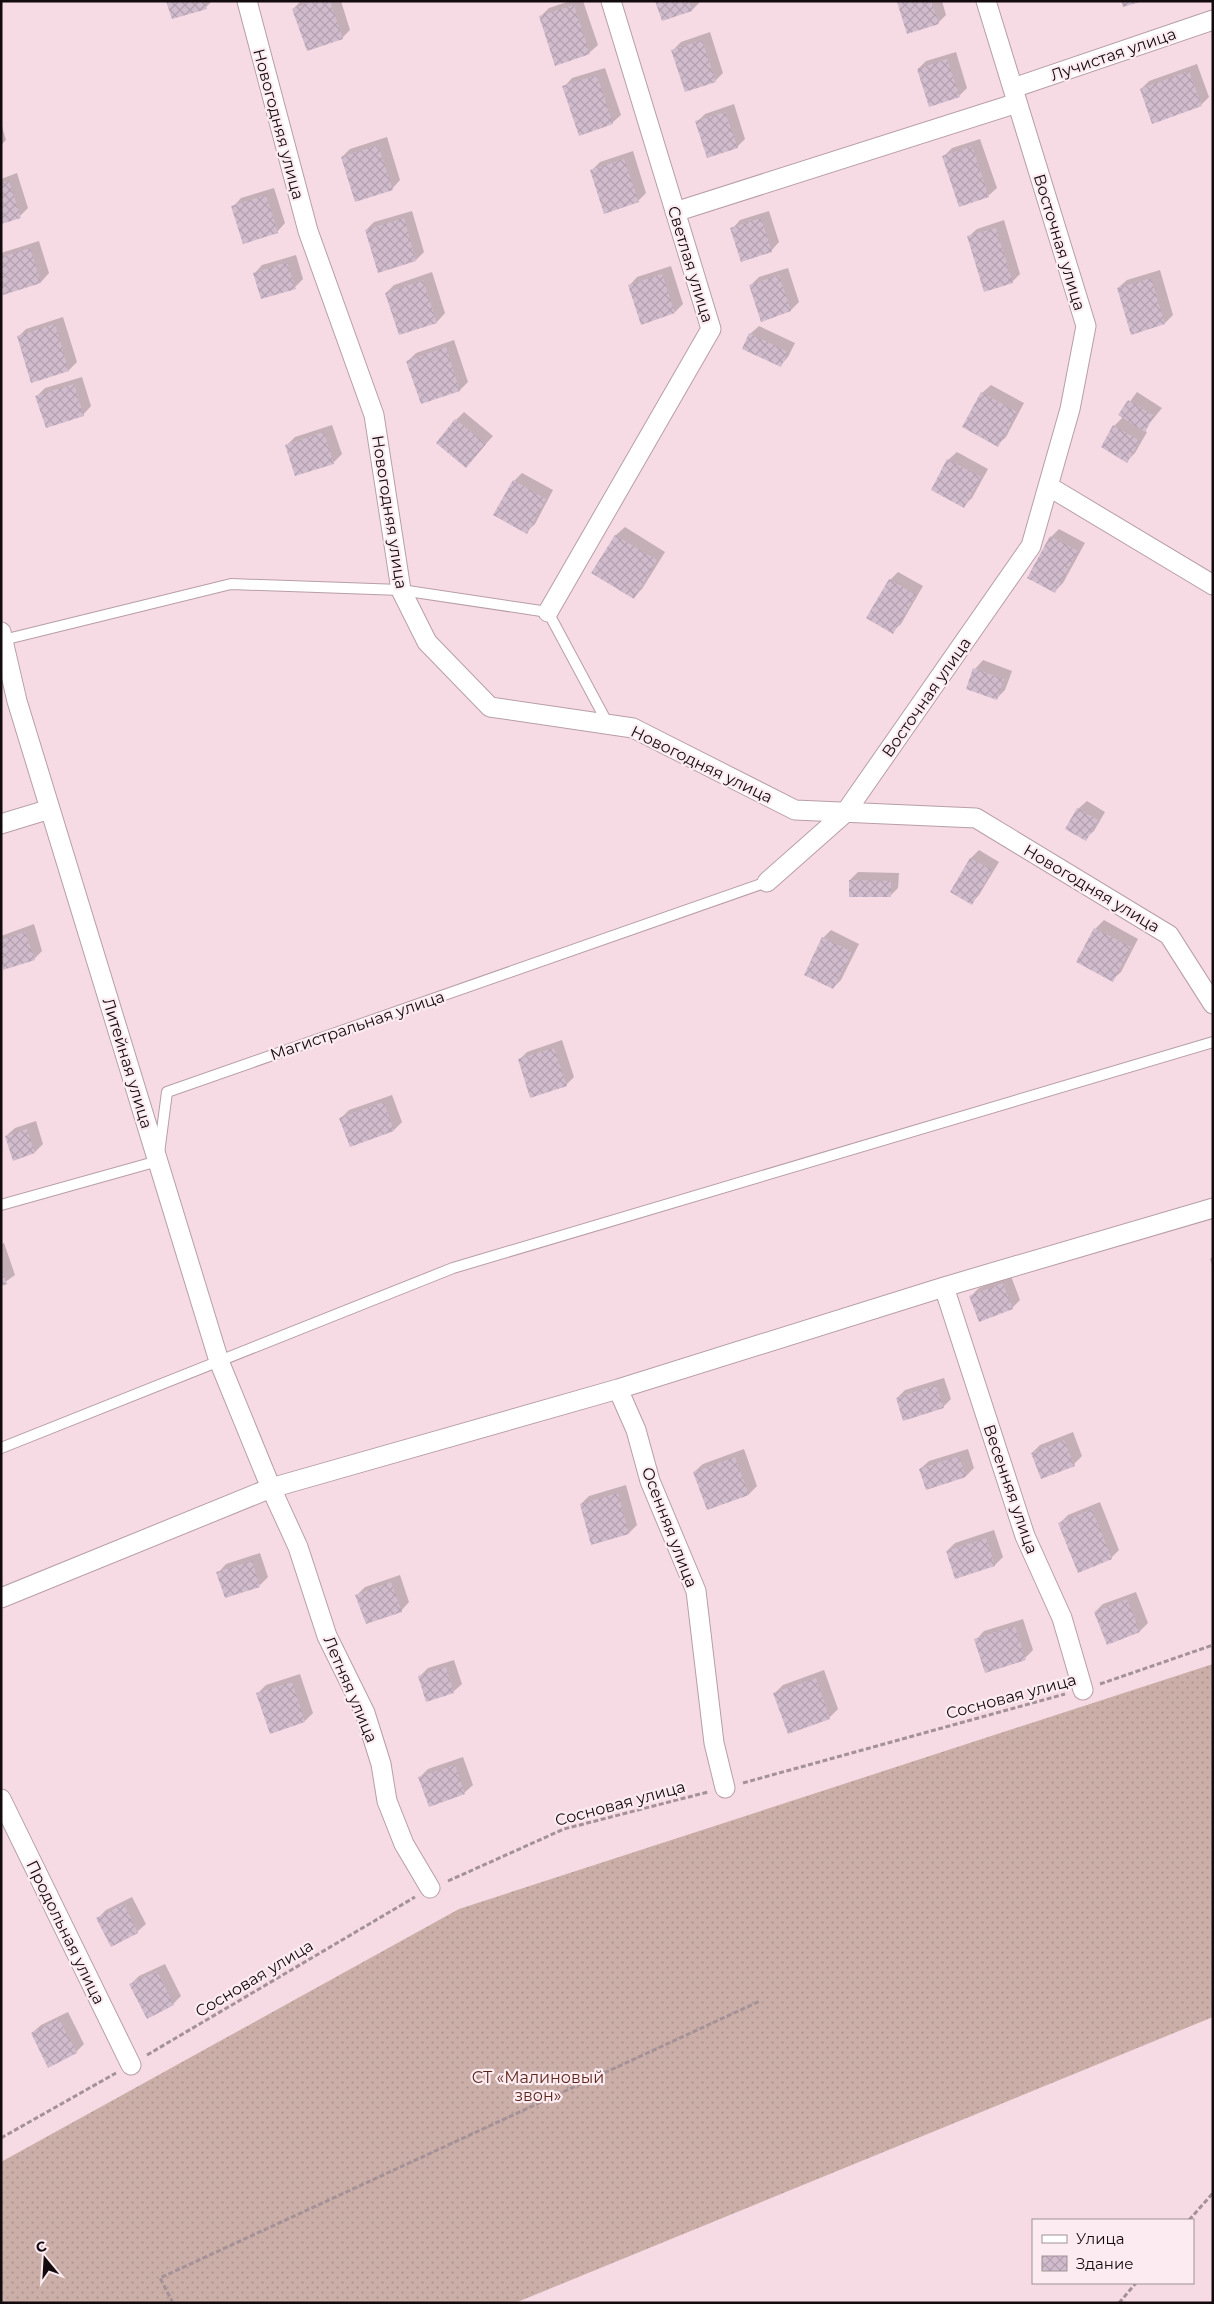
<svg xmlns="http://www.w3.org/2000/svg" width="1214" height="2304" font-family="Montserrat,sans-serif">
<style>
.grass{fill:url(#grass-dots)}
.shadow{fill:#0003}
.building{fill:url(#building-cross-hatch)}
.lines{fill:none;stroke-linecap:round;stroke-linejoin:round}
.service-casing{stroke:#b89ea8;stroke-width:12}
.minor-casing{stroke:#b89ea8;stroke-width:21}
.path{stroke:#a59198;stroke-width:3;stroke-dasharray:5 2.5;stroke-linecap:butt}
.service{stroke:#fff;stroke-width:10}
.minor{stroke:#fff;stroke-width:19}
.labels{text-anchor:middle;stroke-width:4.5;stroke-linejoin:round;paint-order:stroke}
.street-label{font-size:16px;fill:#130a0e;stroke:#fcecf2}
.park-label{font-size:16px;fill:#5e2619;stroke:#fcecf2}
</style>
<defs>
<pattern id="grass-dots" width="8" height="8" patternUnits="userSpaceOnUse" patternTransform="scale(1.25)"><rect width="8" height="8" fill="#caaea7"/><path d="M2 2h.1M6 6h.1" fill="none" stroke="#ad948f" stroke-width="1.8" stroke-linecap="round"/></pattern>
<pattern id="building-cross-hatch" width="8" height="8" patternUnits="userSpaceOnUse" patternTransform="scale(1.25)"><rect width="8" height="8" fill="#d1bccd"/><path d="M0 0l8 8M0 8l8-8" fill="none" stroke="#b3a0af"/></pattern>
</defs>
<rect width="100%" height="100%" fill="#f6dbe5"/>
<!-- grass -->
<path class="grass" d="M1213,1664v353l-698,286h-514v-141l458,-253z"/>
<!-- shadow -->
<path class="shadow" d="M168,1h44l-6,6z
M301,1h40l9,29 -8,8 -49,-29z
M570,1h13l15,44 -9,8 -48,-37 8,-8z
M657,1h43v1l-8,8 -29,10z
M900,1h42l4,14 -8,8 -40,-20z
M710,32l13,41 -8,8 -42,-31 8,-8z
M956,52l11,36 -8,8 -41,-27 8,-8z
M1197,64l12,33 -8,8 -60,-16 8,-8z
M605,68l16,47 -9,8 -48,-36 8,-9z
M734,104l11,35 -8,8 -40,-25 8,-8z
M1,123l5,17 -5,5z
M387,137l13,43 -8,9 -50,-32 8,-8z
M980,139l17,49 -9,8 -44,-40 8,-8z
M633,151l13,42 -8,8 -47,-30 9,-9z
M17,173l11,35 -8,8 -19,6v-43z
M274,188l11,35 -8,9 -44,-25 8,-9z
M412,211l12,41 -8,8 -50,-30 8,-8z
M769,211l10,31 -8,9 -39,-22 8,-9z
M1004,220l16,54 -8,8 -44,-45 9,-8z
M39,241l10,32 -8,9 -37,11 -3,-9v-31z
M296,255l7,24 -8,8 -41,-13 8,-9z
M671,266l12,38 -8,8 -46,-26 8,-9z
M788,268l11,34 -8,8 -41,-24 9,-9z
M1160,270l13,45 -8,8 -33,10 -14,-45 9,-8z
M432,272l13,41 -8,9 -38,12 -13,-41 8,-8z
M63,317l14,45 -8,8 -37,12 -14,-45 8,-8z
M759,326l36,17 -7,14 -8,9 -30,-32z
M454,340l14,42 -8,8 -38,13 -14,-42 8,-8z
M82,377l9,29 -8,9 -46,-19 8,-8z
M991,385l33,18 -18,34 -9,8 -33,-19 18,-33z
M1137,392l25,16 -18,22 3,2 -12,21 -8,8 -13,-35 9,-9 -3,-2z
M464,412l29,24 -27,30 -10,-46z
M332,425l10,29 -8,8 -47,-17 8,-8z
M957,452l31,17 -16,29 -8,8 -16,-46z
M522,473l31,17 -18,34 -9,8 -12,-51z
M625,527l40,25 -23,37 -9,9 -40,-25 23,-38z
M1059,529l26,14 -22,40 -8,8 -4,-54z
M898,572l25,14 -22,38 -9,8 -2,-52z
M983,660l29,11 -7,19 -8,8 -22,-29z
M1087,801l18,11 -11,19 -9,8 -7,-30z
M979,850l20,12 -20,33 -8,8 -20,-11 20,-34z
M858,872l41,1 -1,15 -8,8 -40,-16z
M1104,920l34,19 -17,33 -9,8 -34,-18 17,-33z
M34,924l8,27 -8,8 -30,10 -3,-8v-25z
M831,930l28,14 -18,36 -8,8 -10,-50z
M562,1040l12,37 -8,8 -47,-25 8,-8z
M392,1095l10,27 -8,8 -43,15 -10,-27 8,-8z
M36,1121l7,23 -8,8 -21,7 -8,-23 9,-8z
M4,1243l11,32 -14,10v-41z
M1213,1257v10l-3,-8z
M1011,1276l9,24 -8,8 -42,-11 9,-9z
M944,1378l7,21 -8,8 -46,-9 8,-8z
M1073,1432l9,24 -8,8 -42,-11 8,-8z
M744,1449l13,37 -8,8 -41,14 -14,-36 9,-8z
M968,1449l6,19 -8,8 -46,-7 9,-8z
M626,1485l11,40 -8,8 -48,-29 8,-8z
M1100,1502l19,48 -8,8 -51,-35 8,-8z
M994,1530l9,27 -8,8 -39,13 -9,-27 8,-8z
M260,1553l8,24 -8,8 -42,-12 8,-9z
M400,1575l9,27 -8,9 -44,-16 8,-8z
M1136,1592l12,31 -8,8 -33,13 -12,-32 8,-8z
M1023,1619l10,31 -8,8 -49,-18 8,-9z
M454,1660l8,24 -9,8 -33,-16 8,-8z
M824,1670l14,39 -8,8 -41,15 -14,-39 8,-8z
M300,1674l13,39 -8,8 -47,-28 8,-8z
M463,1757l10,28 -9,8 -44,-16 8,-8z
M132,1897l14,27 -9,8 -39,-14 8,-8z
M165,1964l16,32 -8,8 -42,-20 8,-8z
M68,2012l16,32 -8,8 -44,-19 9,-8z"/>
<!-- building -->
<path class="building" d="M166,1h38l3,8 -35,10z
M314,1h16l13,38 -36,12 -15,-42z
M655,1h34l3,10 -30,10z
M931,1l8,23 -32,10 -10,-32z
M1121,1h19v1l-17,5z
M574,5l16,49 -35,12 -16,-50z
M702,40l14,42 -31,10 -14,-42z
M947,59l13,38 -31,10 -12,-38z
M1189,71l13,35 -50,18 -12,-35z
M597,75l16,49 -34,12 -17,-50z
M725,112l13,36 -31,10 -12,-37z
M378,145l15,45 -38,12 -14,-45z
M972,146l17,51 -30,10 -17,-51z
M624,159l15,43 -35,12 -14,-44z
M9,181l12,37 -20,6v-41z
M266,195l12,38 -35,11 -12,-38z
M404,218l12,43 -38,12 -13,-43z
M761,218l11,34 -31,10 -11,-34z
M996,228l17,55 -29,9 -17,-56z
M30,248l11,35 -38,12 -2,-38z
M287,262l9,27 -35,10 -8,-26z
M662,274l13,39 -34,12 -13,-40z
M779,275l12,36 -30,11 -12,-37z
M1151,278l14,46 -34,11 -14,-47z
M423,280l14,43 -38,12 -14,-42z
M55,324l14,47 -38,12 -14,-47z
M749,333l39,19 -7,15 -39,-18z
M446,347l14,44 -39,13 -15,-43z
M74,384l10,32 -38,12 -11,-32z
M981,392l36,20 -19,35 -36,-20z
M1128,400l26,16 -9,16 -27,-17z
M455,419l31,25 -20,24 -30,-25z
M1113,425l27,16 -13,22 -26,-16z
M324,432l10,32 -39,12 -10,-31z
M947,459l34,18 -17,31 -33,-18z
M513,480l33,19 -19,35 -34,-19z
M615,535l42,25 -23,39 -43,-26z
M1050,536l28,15 -23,42 -28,-15z
M889,579l27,16 -23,39 -27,-16z
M973,668l31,11 -7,21 -31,-11z
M1077,808l21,12 -12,21 -21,-12z
M970,858l22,12 -20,35 -22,-13z
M849,880l42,1v16h-42z
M1094,928l37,19 -18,35 -37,-20z
M25,932l10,28 -32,10 -2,-30z
M822,937l30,15 -19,37 -29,-14z
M554,1048l13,38 -37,12 -12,-39z
M384,1102l10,29 -44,16 -11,-29z
M27,1129l8,24 -22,8 -8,-25z
M1,1268l6,16 -6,2z
M1003,1283l10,26 -34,13 -10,-26z
M936,1385l8,23 -41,13 -7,-23z
M1064,1440l11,26 -34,13 -10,-26z
M959,1456l7,21 -40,13 -7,-21z
M735,1457l14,38 -42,15 -14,-38z
M618,1493l11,41 -38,11 -11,-41z
M1092,1509l20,50 -34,14 -20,-50z
M986,1538l9,28 -40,13 -9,-28z
M252,1561l8,26 -35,11 -9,-26z
M391,1582l11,30 -36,12 -11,-29z
M1127,1599l13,33 -33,13 -13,-33z
M1015,1626l11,34 -41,13 -11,-34z
M446,1667l8,26 -28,9 -8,-26z
M816,1678l14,41 -42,15 -15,-41z
M292,1682l13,40 -35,12 -14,-41z
M455,1765l10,29 -36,13 -11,-30z
M124,1904l14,29 -27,14 -15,-29z
M157,1971l17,34 -27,14 -18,-35z
M59,2019l18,34 -29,15 -17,-35z"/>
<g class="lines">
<defs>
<path id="service" d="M3,640l228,-56 170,6 147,22 60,112
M1,1205l157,-44 9,-69 600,-210
M1,1448l452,-180 760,-226"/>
<path id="minor" d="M247,1l61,230 66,184 27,175 26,52 63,65 143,21 162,82 181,8 193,117 44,69
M1013,88l200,-68
M675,212l342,-109
M1048,486l165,99
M548,612l163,-283 -100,-328
M1,632l16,69 202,660 52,127 27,59 29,89 38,77 16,51 6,37 17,43 26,44
M1,824l49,-15
M767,882l78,-69 186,-267 39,-137 16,-83 -100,-325
M944,1287l81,249 37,82 21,72
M618,1389l18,41 14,51 46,110 18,152 11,45
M1,1598l270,-110 347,-99 326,-102 269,-79
M1,1799l130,266"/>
</defs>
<!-- service casing -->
<use href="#service" class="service-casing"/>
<!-- minor casing -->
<use href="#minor" class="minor-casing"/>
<!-- path -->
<path class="path" d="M1100,1684l113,-39
M743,1783l322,-89
M448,1881l116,-52 144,-37
M147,2055l268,-158
M1,2138l115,-65
M1189,2220l24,-27
M173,2303l-13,-25 600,-277
M1119,2303l17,-20"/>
<!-- service -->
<use href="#service" class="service"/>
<!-- minor -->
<use href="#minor" class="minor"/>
</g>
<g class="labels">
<!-- street labels -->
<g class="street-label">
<text transform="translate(1113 54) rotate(-19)" y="6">Лучистая улица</text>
<text transform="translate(279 124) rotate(75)" y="6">Новогодняя улица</text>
<text transform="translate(1060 242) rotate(73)" y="6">Восточная улица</text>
<text transform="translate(691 264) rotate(73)" y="6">Светлая улица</text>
<text transform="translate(390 512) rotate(81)" y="6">Новогодняя улица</text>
<text transform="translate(926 697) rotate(-55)" y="6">Восточная улица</text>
<text transform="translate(702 764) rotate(26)" y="6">Новогодняя улица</text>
<text transform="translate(1092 888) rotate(31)" y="6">Новогодняя улица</text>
<text transform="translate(357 1025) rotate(-19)" y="6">Магистральная улица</text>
<text transform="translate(128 1063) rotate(73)" y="6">Литейная улица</text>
<text transform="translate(1011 1489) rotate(71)" y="6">Весенняя улица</text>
<text transform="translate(670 1527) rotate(69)" y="6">Осенняя улица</text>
<text transform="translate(351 1689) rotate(67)" y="6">Летняя улица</text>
<text transform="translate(1011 1696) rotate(-15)" y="6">Сосновая улица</text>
<text transform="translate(620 1803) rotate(-15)" y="6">Сосновая улица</text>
<text transform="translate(66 1932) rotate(64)" y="6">Продольная улица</text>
<text transform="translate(254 1978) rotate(-31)" y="6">Сосновая улица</text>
</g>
<!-- park labels -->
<g class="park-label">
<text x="538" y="2083">СТ «Малиновый<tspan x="538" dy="18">звон»</tspan></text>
</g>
</g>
<!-- border -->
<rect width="1214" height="2304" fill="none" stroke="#130a0e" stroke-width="5"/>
<!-- legend -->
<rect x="1032" y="2219" width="162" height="65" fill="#fcecf2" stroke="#9f9297"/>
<rect x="1042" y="2235" width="25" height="8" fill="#ffffff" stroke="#9f9297"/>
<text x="1076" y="2244" font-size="15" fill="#130a0e">Улица</text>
<rect x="1042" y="2256" width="25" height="15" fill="url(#building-cross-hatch)" stroke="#9f9297"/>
<text x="1076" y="2269" font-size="15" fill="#130a0e">Здание</text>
<!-- north arrow -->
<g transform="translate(45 2259) rotate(342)" stroke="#fcecf2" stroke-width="4" paint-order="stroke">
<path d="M0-4L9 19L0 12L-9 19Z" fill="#130a0e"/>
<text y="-8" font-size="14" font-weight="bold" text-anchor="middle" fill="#130a0e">С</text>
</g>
</svg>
